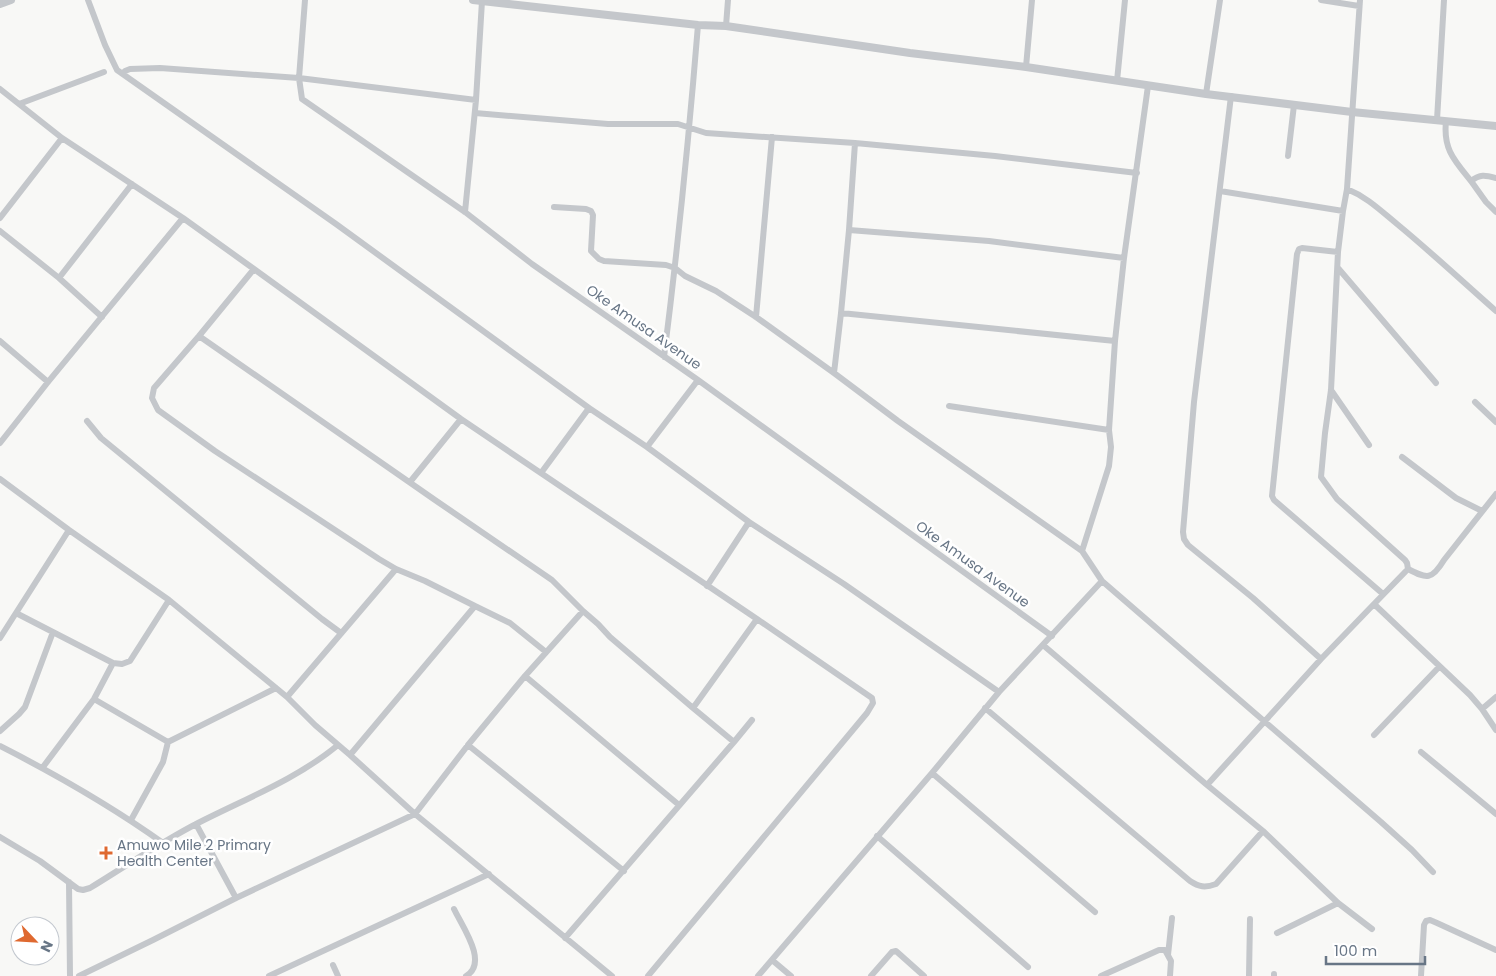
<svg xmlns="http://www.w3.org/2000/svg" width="1496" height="976" font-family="Poppins,sans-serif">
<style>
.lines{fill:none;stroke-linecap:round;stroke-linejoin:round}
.minor{stroke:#c4c7cb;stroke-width:6}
.tertiary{stroke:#c4c7cb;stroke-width:8}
.poi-dot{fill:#df6930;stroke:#fff;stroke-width:2}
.labels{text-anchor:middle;stroke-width:5;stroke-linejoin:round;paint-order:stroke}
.street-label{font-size:14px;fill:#687686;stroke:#fff}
.poi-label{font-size:14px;fill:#687686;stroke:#fff;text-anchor:start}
</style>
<rect width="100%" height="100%" fill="#f8f8f6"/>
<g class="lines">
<!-- minor -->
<path class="minor" d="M88,0l17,45 12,25 219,154 253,184 58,39 102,75 95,62 155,108 103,-111 -20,-30 27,-85 2,-19 -2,-17 6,-89 9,-83 24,-172
M305,0l-6,78 3,21 163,113 67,52 166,116 354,256
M1321,0l38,6
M1360,0l-13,189 -4,22 -5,41 -7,138 -6,43 -4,44 16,22 68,61 2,3 1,6
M726,26l2,-26
M1026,67l6,-67
M123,74l2,-3 5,-2 30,-1 139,10 177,22
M1117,81l8,-81
M0,89l62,49 121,80 71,51 207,150 296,200 115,79 1,5 -6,10 -219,263
M1206,94l14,-94
M19,104l85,-32
M475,113l133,11h70l28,9 149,10 140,13 142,17
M1437,120l7,-120
M1446,121c-3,28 8,39 25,60 9,-7 14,-6 25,-3
M855,143l-6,87 140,11 135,17
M1288,156l6,-51
M1471,181l15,21 10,10
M1347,189c20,8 34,22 50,35 34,28 66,58 99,87
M1220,191l123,20
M554,207l32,2 5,2 2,4 -2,36 8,8 5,2 62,4 9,3 10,8 31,15 40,26 78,56 64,48 184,130
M465,212l11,-112 6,-99
M0,218l62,-80
M0,231l59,47 43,39
M1338,252l-36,-4 -3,1 -2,5 -25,242 2,4 109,94
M1338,268l98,115
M254,269l-55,67 -45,52 -2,10 6,12 57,41 164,108 17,10 29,12 50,25 -125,149 65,59 197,162
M59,278l73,-94
M841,313l8,-83
M756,317l16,-180
M199,336l236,164 117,80 31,31 15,13 12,13 83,71
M0,341l48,41
M664,357c14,-111 25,-221 34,-332
M834,373l7,-60 274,28
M1331,390l38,55
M1475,402l21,20
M949,406l160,24
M87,421l14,17 221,181 19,14
M0,443l48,-61 135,-164
M647,447l51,-67
M1402,457l54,41 26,13
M541,473l48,-65
M0,479l69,51 100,70 118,97 28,28 35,30
M410,482l51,-63
M1102,581l279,241 31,28 21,22
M707,586l42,-64
M1374,604l34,-35c19,10 24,11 36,-9l52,-66
M475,606l35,17 36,29
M16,613l97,50 9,1 8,-3 39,-61
M0,638l69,-108
M1043,645l164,140 114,-126 -68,-61 -65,-53 -4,-6 -1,-7 11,-130 37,-306
M1321,659l53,-55 96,91 12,14 14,21
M525,676l154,129
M287,697l109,-128
M94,699l74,43 108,-54
M985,708l205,173c9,6 15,7 26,3l47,-53
M1482,709l14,-12
M0,731l19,-17 6,-7 28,-75
M1374,735l65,-68
M734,742l18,-22
M468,745l156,126
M0,746c57,29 111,60 163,97
M1421,752l75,62
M43,767l51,-68 19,-36
M932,773l163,139
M1207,785l56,46 75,72 34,26
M131,820l32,-58 5,-20
M196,824l40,74
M877,836l151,131
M0,837l40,24 38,28 5,1 7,-2c36,-22 71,-46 108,-65 47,-24 99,-44 140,-78
M69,882l1,94
M454,909c8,17 35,54 12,67
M1277,933l61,-30
M565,938l169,-196 -41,-34 64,-89
M1168,955l4,-37
M772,960l19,16
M333,965l5,11
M1274,974v2
M79,976l74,-36 83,-42 179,-84 53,-69 57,-69 58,-65
M269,976l220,-102
M758,976l174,-203 67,-81
M871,976l21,-24 4,-1 28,25
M1101,976l58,-26h6l6,11 -1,15
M1249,976l1,-57
M1421,976l3,-51 2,-4 4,-1 7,3 59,27"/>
<!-- tertiary -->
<path class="tertiary" d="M473,0l225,25 28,1 184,27 116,14 180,27 146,18 144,14
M0,4l11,-4"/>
</g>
<!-- markers -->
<path class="poi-dot" d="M103.5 845.5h5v5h5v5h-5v5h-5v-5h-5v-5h5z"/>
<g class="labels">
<!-- street labels -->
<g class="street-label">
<text transform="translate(644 327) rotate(35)" y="5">Oke Amusa Avenue</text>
<text transform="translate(973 564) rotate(36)" y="5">Oke Amusa Avenue</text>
</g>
<!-- poi labels -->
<g class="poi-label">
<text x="117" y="850">Amuwo Mile 2 Primary<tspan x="117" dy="16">Health Center</tspan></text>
</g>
</g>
<!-- north arrow -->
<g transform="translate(35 941) rotate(115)"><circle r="24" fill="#ffffff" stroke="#c3c8cf"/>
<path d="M0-4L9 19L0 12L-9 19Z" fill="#df6930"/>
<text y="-8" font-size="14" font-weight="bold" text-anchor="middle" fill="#687686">N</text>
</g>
<!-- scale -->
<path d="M1326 956v8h99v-8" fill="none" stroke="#687686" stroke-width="2.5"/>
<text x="1334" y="956" font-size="15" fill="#687686" stroke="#ffffff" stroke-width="4" paint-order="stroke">100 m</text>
</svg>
